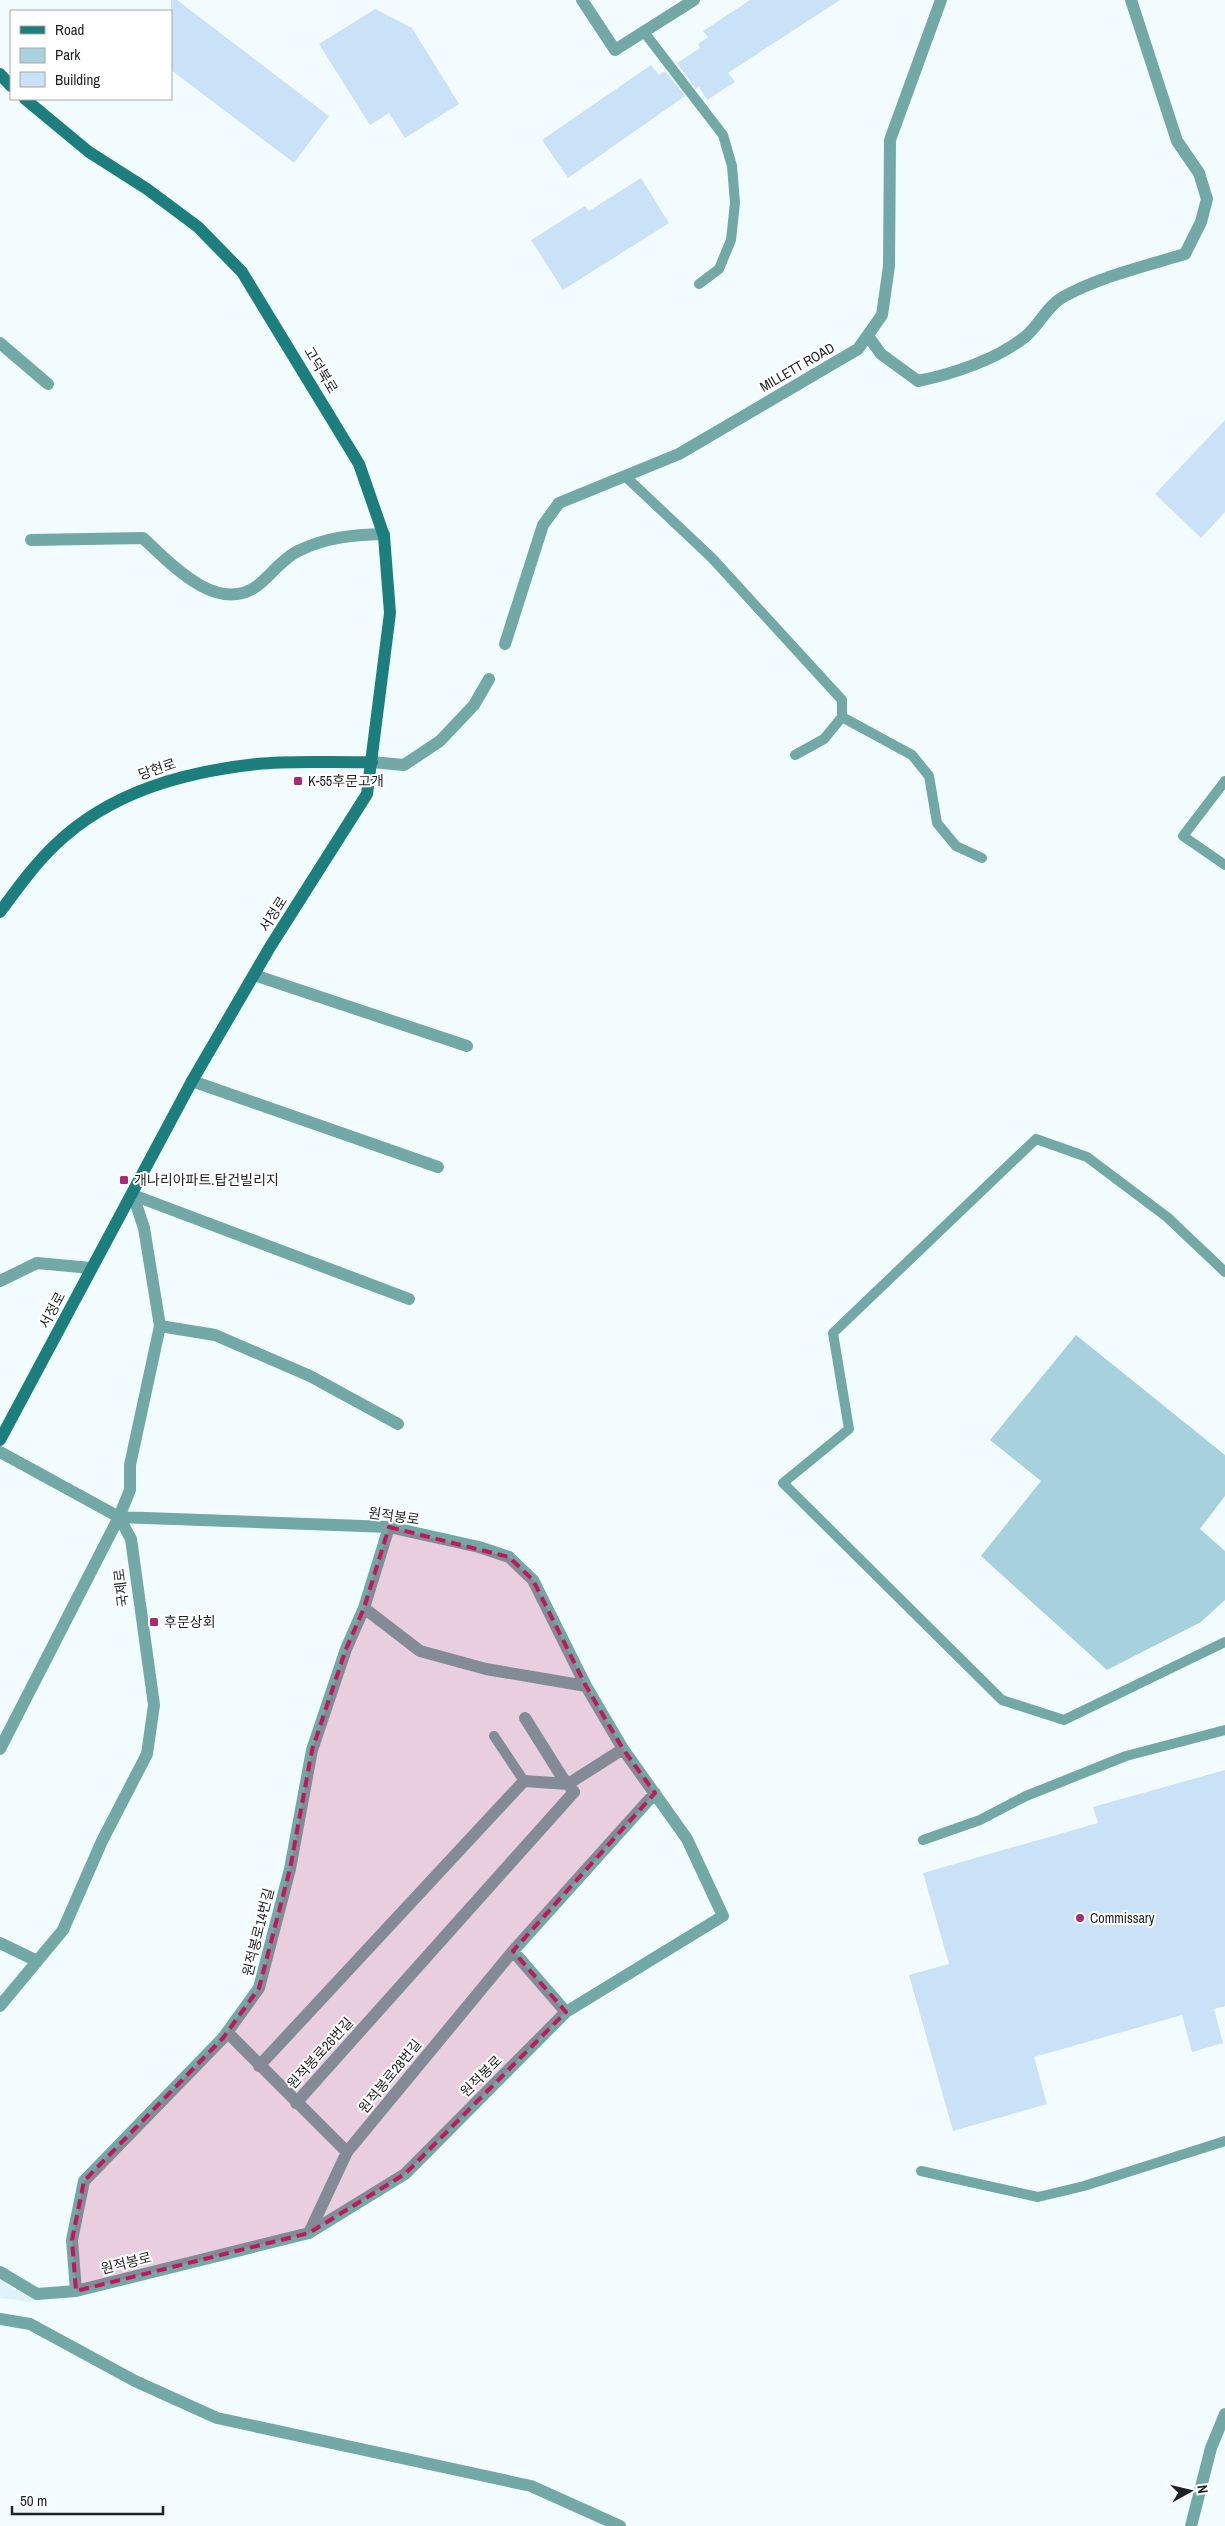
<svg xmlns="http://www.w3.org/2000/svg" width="1225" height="2526" font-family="'Archivo Narrow','Noto Sans KR',sans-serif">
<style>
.built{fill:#dff3fa}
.green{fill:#a8d1de}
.building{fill:#c9e2f7}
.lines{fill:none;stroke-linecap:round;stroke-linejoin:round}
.lane{stroke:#72a8a6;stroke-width:10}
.street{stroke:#72a8a6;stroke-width:12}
.secondary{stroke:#1c7f7e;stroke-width:12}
.marked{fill:#c2185b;fill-opacity:0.2;stroke:#c2185b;stroke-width:4;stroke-dasharray:10 6;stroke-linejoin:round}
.poi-dot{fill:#aa2874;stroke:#fff;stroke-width:2}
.labels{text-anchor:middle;stroke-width:4;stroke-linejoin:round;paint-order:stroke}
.street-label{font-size:14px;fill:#1e2224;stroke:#fff}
.poi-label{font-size:14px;fill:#1e2224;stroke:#fff;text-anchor:start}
</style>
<rect width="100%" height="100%" fill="#f2fcff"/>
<!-- built -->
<path class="built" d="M0,2281l38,22 -38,-5z"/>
<!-- green -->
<path class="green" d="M1076,1335l149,120v41l-25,33 25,22v49l-24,22 -94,48 -126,-114 60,-75 -51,-41z"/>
<!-- building -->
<path class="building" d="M171,0h6l152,116 -35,47 -123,-93z
M750,0h90l-112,73 7,9 -28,18 -8,-13 -3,2 -19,-26 23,-15 -2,-4 10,-7 -5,-6z
M375,9l37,19 47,76 -54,34 -16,-25 -19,12 -51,-81z
M651,65l8,10 6,-4 20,25 -117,82 -26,-38z
M641,178l28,45 -106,67 -32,-50 54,-34 4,5z
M1225,420v92l-24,26 -46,-44z
M1225,1770v236l-11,3 9,34 -31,9 -10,-37 -148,42 13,47 -94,27 -44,-156 40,-11 -26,-91 175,-50 -5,-16z"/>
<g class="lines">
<!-- lane -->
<path class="lane" d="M644,32l79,103 9,31 3,37 -4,37 -12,29 -20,15
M625,476l87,82 130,142v17l-18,22 -29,16
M842,717l70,38 17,21 8,47 19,23 26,12
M1225,781l-42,55 42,29
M1225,1272l-58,-55 -80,-60 -51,-18 -203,194 16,96 -66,54 219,217 62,20 161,-78
M494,1736l30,45
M923,1840l57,-20 46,-24 100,-40 99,-26
M921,2171l117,26 46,-11 141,-45"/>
<!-- street -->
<path class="street" d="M582,0l33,50 79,-50
M868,336l13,18 37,27c35,-7 80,-22 108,-45 13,-11 22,-31 37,-39 36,-20 82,-31 122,-43l16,-32 6,-23 -8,-26 -22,-32 -46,-141
M0,343l48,41
M31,540l112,-2c27,25 74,77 114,48 13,-10 26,-28 41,-35 29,-14 54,-16 86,-17
M505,644l38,-119 16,-22 120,-49 179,-105 24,-34 7,-49 1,-126 51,-140
M372,762l32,3 36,-24 34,-36 15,-26
M254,975l213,71
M192,1081l246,86
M133,1195l276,104
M0,1281l37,-18 54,5
M160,1326l55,9 95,41 88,48
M0,1452l119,65 270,10 90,20 30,10 24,23 53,106 37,63 64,90 36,77 -157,96 -161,162 -96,59 -233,58 -39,3 -37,-22
M364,1608l56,43 66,18 100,17
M0,1749l119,-232
M0,1943l37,18
M513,1951l53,61
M0,2006l63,-76 39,-89 45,-87 7,-49 -23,-166 -12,-22 11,-27v-25l30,-139 -16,-98 -11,-33
M227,2032l120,120
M259,2066l265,-285 44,3 55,-35
M296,2103l278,-311 -12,-15 -37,-59
M309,2233l38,-81 166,-201 142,-158
M76,2291l-4,-51 12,-59 139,-143 36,-50 31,-119 22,-119 34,-101 18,-41 25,-81
M0,2319l30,5 105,57 82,37 314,68 89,40
M1191,2526l20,-78 14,-34"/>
<!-- secondary -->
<path class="secondary" d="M0,74l11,12
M0,912c17,-23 34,-47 55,-67 55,-53 128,-73 202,-81 38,-4 77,-1 115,-2
M0,1440l192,-359 78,-134 97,-153 23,-181 -6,-77 -25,-72 -117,-192 -44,-45 -51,-38 -58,-37 -64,-53"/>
</g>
<!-- marked area -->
<path class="marked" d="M389,1527l120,30 24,23 53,106 37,63 32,44 -142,158 53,61 -161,162 -96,59 -233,58 -4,-51 12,-59 139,-143 36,-50 31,-119 22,-119 34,-101 18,-41z"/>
<!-- markers -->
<g class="poi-dot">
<rect x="293" y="776" width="10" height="10" rx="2.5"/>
<rect x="119" y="1175" width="10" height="10" rx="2.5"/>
<rect x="149" y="1617" width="10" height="10" rx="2.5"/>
<circle cx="1080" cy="1918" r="5"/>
</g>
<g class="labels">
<!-- street labels -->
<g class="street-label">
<text transform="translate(797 367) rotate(-30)" y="5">MILLETT ROAD</text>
<text transform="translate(321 370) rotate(59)" y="5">고덕북로</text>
<text transform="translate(157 769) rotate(-19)" y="5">당현로</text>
<text transform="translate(273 914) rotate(-58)" y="5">서정로</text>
<text transform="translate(52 1310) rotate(-62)" y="5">서정로</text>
<text transform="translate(394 1516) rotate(8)" y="5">원적봉로</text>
<text transform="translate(121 1588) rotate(-97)" y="5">국제로</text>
<text transform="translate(258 1932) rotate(-76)" y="5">원적봉로14번길</text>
<text transform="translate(320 2053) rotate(-48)" y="5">원적봉로26번길</text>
<text transform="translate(390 2076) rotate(-51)" y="5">원적봉로28번길</text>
<text transform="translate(481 2076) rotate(-45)" y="5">원적봉로</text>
<text transform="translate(126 2263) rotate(-14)" y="5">원적봉로</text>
</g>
<!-- poi labels -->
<g class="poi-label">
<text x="308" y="786">K-55후문고개</text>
<text x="134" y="1185">개나리아파트.탑건빌리지</text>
<text x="164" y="1627">후문상회</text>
<text x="1090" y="1923">Commissary</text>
</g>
</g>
<!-- legend -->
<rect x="10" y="10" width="162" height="90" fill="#ffffff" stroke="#a5a7a7"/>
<rect x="20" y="26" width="25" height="8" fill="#1c7f7e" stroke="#a5a7a7"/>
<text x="55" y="35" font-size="15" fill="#1e2224">Road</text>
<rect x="20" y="48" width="25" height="15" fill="#a8d1de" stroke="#a5a7a7"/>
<text x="55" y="60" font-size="15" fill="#1e2224">Park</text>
<rect x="20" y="72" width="25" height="15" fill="#c9e2f7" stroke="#a5a7a7"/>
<text x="55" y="85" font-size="15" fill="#1e2224">Building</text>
<!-- north arrow -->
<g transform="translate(1190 2491) rotate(82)" stroke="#ffffff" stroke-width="4" paint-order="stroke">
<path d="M0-4L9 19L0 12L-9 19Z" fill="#1e2224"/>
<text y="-8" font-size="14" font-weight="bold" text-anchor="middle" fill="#1e2224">N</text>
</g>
<!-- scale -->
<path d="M12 2506v8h151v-8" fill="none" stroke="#1e2224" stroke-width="2.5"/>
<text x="20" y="2506" font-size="15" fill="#1e2224" stroke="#ffffff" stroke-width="4" paint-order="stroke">50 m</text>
</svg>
